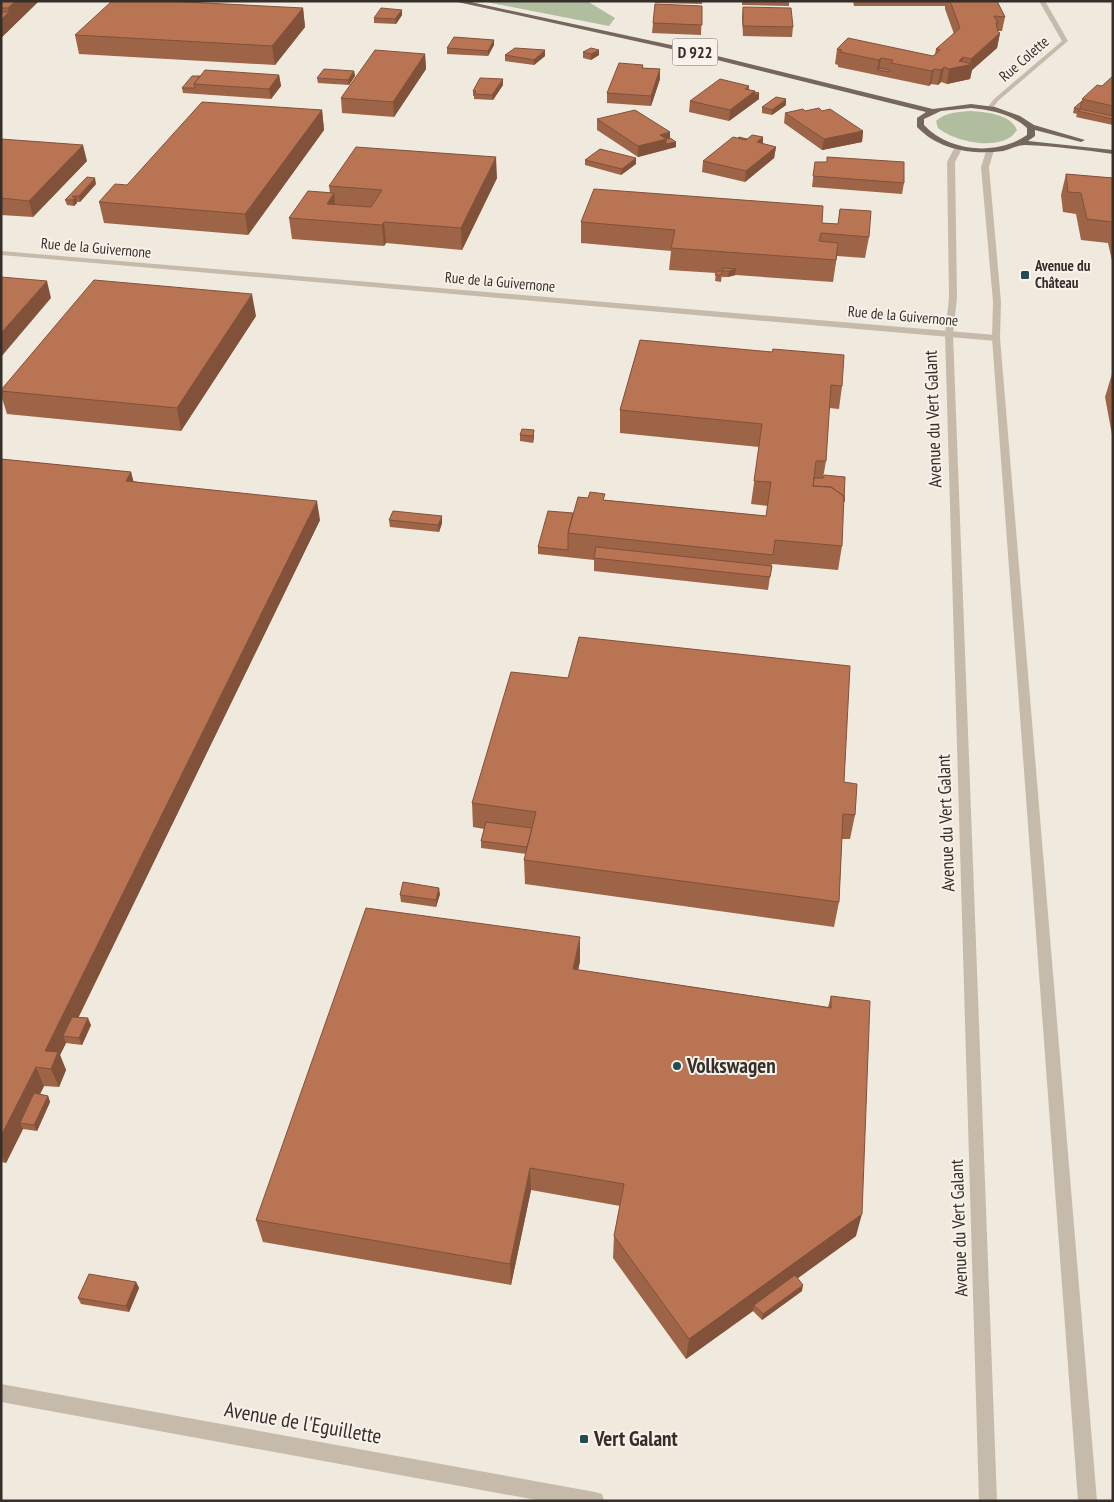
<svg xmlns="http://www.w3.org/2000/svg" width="1114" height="1502" font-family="'PT Sans Narrow',sans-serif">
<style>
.green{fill:#b1bd9f}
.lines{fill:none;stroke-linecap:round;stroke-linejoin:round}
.minor{fill:#c6baab;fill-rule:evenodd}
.tertiary{fill:#c6baab;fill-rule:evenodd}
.primary{fill:#75675c;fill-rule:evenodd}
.wall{fill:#9e6447}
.shaded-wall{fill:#81513a}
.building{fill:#b87453;stroke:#81513a}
.poi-dot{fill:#234b52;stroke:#f8f2ea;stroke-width:2}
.labels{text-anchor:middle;stroke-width:4;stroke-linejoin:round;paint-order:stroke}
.far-street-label{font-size:15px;fill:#352e29;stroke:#f8f2ea}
.far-poi-label{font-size:15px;font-weight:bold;fill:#352e29;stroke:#f8f2ea;text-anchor:start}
.shield{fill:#f8f2ea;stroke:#706963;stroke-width:1}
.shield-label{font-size:16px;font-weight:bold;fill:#352e29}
.street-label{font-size:18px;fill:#352e29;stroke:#f8f2ea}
.near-poi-label{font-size:21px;font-weight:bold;fill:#352e29;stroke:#f8f2ea;text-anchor:start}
.near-street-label{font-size:21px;fill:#352e29;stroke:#f8f2ea}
</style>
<rect width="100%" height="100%" fill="#f0e9de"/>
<!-- green -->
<path class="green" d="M481,1h106l28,17 -6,8z
M971,111c15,1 40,3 46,19 -14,23 -62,12 -79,-2l-2,-7c10,-9 22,-9 35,-10z"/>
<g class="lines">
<!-- minor -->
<path class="minor" d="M1039,1h6l23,40 -70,60 -6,8h-4l-1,-1 7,-9 68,-58z
M1,251l995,84 4,3 -4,3 -995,-86z"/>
<!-- tertiary -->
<path class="tertiary" d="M956,145l7,2 -8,15 2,136 -4,36 44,1167h-18l-34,-1167 4,-36 -2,-136z
M987,148l7,2 -5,17 12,135 -1,36 97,1163h-19l-86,-1163 1,-36 -12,-135z
M1,1384l594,108 7,2 2,7h-62l-541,-99z"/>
<!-- primary -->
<path class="primary" d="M453,1h13l219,47 248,61 38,-5 24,3 25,9 14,9 51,15 -4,2 -46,-12v6l-7,5 85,9v4c-29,-4 -59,-8 -88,-9 -8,0 -15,5 -22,6 -31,4 -64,-1 -86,-24v-9l9,-6 -241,-60zM971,108c21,2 40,6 56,20v7c-30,21 -78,17 -103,-10v-6l17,-8z"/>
</g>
<!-- wall -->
<path class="wall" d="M1,1h38l-38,37z
M655,1h47v3l-47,-1z
M742,1h47v5l-47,-1z
M853,1h144l8,16 -3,14h-4v1l2,1 -3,15 -25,22 -2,9 -23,5 -6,-2 -3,3 -7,-1 -2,2 -91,-19v-2l-3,-1 2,-15 96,7 2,-2 1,-5 18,-15 -9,-25v-3h-91z
M702,6l-1,29 -49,-2 1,-10z
M743,7l50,20 -1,10 -49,-1 -1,-19z
M303,8l2,19 -30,38 -196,-11 -4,-19z
M402,10v5l-6,9 -22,-1v-5z
M494,40v5l-6,11 -41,-2v-6z
M583,52l16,3 -8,5 -8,-2z
M425,54l1,15 -32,48 -52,-4 -1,-15z
M505,55l40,1 -11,9 -29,-4z
M643,65v3l17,1v10l-9,27 -44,-3v-10z
M354,71l1,5 -6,9 -31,-2 -1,-5z
M279,75l2,11 -10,13 -88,-6 -1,-5 18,-12z
M1113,76v49l-37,-8 1,-3 -4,-1 1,-5 8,-7v-2l20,-13z
M503,85l-10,15 -19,-1v-3h-1v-5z
M749,86v4l10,3v6l-30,22 -40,-9 1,-11z
M786,105l-14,10 -10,-2v-6z
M322,110l2,20 -76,105 -144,-12 -5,-21 28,-17z
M805,111h17l41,20 -1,11 -40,8 -38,-27 1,-10z
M597,119l73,13v6l6,4v5l-38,10 -41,-27z
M763,137v7l13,3 -2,11 -29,24 -43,-10 1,-11 44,-22z
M1,139l86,22 -54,56 -32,-2z
M585,160l51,4 -15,11 -36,-10z
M815,162l89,21 -2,11 -90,-7z
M1066,174l47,4v87l-5,-22 -27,-3 -5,-26 -13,-2 -2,-17z
M497,178l-35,72 -76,-7 -2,3 -92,-7 -3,-21 41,-25 -1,-7z
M96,184l-16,18h-3v1l-3,3 -7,-1 -2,-5z
M840,209l29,28 -4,21 -28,-2 -4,26 -97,-7 -8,2h-6v-3l-1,8 -6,-1 1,-8 -47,-3 2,-19 -90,-8v-21l241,1 16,1z
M256,316l-75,115 -174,-17 -6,-19v-5z
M640,340l202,46 -3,23 -10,-1 -3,53 -3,17 19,68 -4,24 -66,-6 -4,26 -174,-19v-11l-56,-6v-7l35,-34 32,-13 161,16 2,-10 -17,-2 8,-57 -139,-14v-23z
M1112,374h1v66l-8,-43z
M534,430v7l-1,6 -13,-2v-6z
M1,459l130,13 2,9 187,39 -242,497 13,8 -9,20 -16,-2 -6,12 6,15 -7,17 -15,-1 -4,8 8,2 2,6 -13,29 -14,-2 -17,34 -5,-1z
M389,520l53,3 -3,9 -49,-5z
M844,782l11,33 -5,24h-8l-3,63 -5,25 -309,-43 -1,-24 2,-6 -45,-6v-7l3,-12 -11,-2 -1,-24z
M440,894l-4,13 -35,-5 -1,-7z
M580,961l-2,9 250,37 3,-11 25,240 -59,42 5,13 -40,29 -9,-9 -67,48 -73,-101 1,-22 6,-30 -89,-16 -20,95 -248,-43 -7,-22z
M136,1282l3,6 -10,24 -48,-8 -3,-6z"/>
<!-- shaded-wall -->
<path class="shaded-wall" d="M16,1h23l-38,37v-18l8,-8 -1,-4z
M303,8l2,19 -30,38 -3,-19z
M402,10v5l-6,9 -1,-5z
M1000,33l-3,15 -25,22 -2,9 -23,5 2,-15 14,-12 -1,9 8,-1 1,-6z
M494,40v5l-6,11v-5z
M545,50v6l-11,9v-5z
M599,50v5l-8,5v-6z
M425,54l1,15 -32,48 -1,-15z
M881,58l-2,12h-2l2,-10z
M944,67l-3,15 -3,3 3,-15z
M660,69v10l-9,27v-10z
M934,69l-3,15 -2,2 3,-15z
M354,71l1,5 -6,9 -1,-5z
M279,75l2,11 -10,13 -2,-10z
M503,79v6l-10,15 -1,-5z
M755,91v5l4,-3v6l-30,22 1,-11z
M786,99v6l-14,10v-5z
M322,110l2,20 -76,105 -3,-21z
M863,131l-1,11 -40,8 2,-11z
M670,132v11l6,-1v5l-38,10v-11l22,-11z
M763,137l-1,11 -5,-6z
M83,145l4,16 -54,56 -4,-16z
M776,147l-2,11 -29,24 1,-11z
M496,157l1,21 -35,72 -1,-22z
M636,158v6l-15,11 1,-6z
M95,178l1,6 -16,18 -1,-6z
M334,193l2,21 -9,-10z
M73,196l1,3 2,-2 1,6 -3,3 -2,-9z
M384,222l2,21 -2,3 -2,-21z
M736,269l-1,6 -7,2 1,-6z
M47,281l4,17 -50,59v-24z
M252,294l4,22 -75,115 -4,-23z
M534,430v7l-1,6v-7z
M131,472l5,19 -10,-10z
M317,501l3,19 -251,517 -6,-1 3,7 -6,12 6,15 -7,17 -8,-18 -6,-18z
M442,516v7l-3,9 -1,-7z
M439,888l1,6 -4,13v-7z
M580,937v24l-7,32v-24z
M88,1018l3,7 -9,20 -3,-7z
M36,1067l8,19 -19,38 -5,-1 3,6 -17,34 -5,-10v-17z
M48,1096l2,6 -13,29 -3,-6z
M530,1168l1,22 -20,95 -1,-21z
M862,1214l-6,22 -99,72 -3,-3 -1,6 -67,48 3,-20z
M136,1282l3,6 -10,24 -3,-6z
M803,1285l-1,6 -40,29 1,-6z"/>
<!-- building -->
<path class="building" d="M1,1h15l-8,7h-7z
M112,1h54l137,7 -31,38 -197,-11z
M950,1h47l8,16 -11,-1 4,7h-2l2,9 2,1 -29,26 -8,-2 -4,4 14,3 -24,5 -5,-2 -3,3 -7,-1 -2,2 -41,-8 2,-3 -12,-2 -2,2 -39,-8 2,-2 -5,-1 11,-11 85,18 7,-6 -4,-1 24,-21z
M655,4l47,2v19l-49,-2z
M743,7l48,1 2,19 -50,-1z
M381,8l21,2 -7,9 -21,-1z
M1,12h8l-8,8z
M454,37l40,3 -6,11 -41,-3z
M515,48l30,2 -11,10 -29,-5z
M591,48l8,2 -8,4 -8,-2z
M375,50l50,4 -32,48 -52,-4z
M619,63l24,2 -1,3 18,1 -9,27 -44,-3z
M880,68l10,2 -1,2 -12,-2z
M324,69l30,2 -6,9 -31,-2z
M205,70l74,5 -10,14 -75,-5z
M192,76h8l-6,8 1,4h-13z
M1113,76v30l-31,-7 15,-14 5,1z
M480,78l23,1 -11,16 -18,-1 2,-3h-3z
M720,79l29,7 -4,3 10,2 -25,19 -40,-9z
M755,92l4,1 -4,3z
M776,97l10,2 -14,11 -10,-3z
M1082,101l-2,8 33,7v3l-35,-8 2,-2 -6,-1z
M202,102l120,8 -77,104 -146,-12 16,-18 12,1z
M819,108l3,3 8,-2 33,22 -39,8 -39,-26 18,-4 2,2z
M635,110l35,22 -10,3 7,4 -29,7 -41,-27z
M752,135l11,2 -6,5 19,5 -30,24 -43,-10 30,-24 13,3z
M739,137l8,2 -1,1 -8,-2z
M670,138l6,4 -10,2v-5z
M1,139l82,6 -54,56 -28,-3z
M356,147l140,10 -35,71 -77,-6 -2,3 -93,-7 19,-27 26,2 -7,11 44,3 11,-17 -53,-4z
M600,149l36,9 -14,11 -37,-9z
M827,157l77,5v21l-91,-7 2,-14h12z
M1066,174l47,4v44l-26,-3 -6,-26 -13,-1z
M87,177l8,1 -16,18h-6l-1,1h4l-3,3h-8z
M594,189l229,17 -1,17 16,1 2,-15 31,2 -2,26 -48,-4 -2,8 19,2 -2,17 -165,-12 4,-18 -94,-8z
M723,268l13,1 -7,2h-6z
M717,271h5l-1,4h-6z
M1,277l46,4 -46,52z
M94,280l158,14 -75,114 -176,-17v-1z
M640,340l132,12 1,-3 71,6 -2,31 -11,-1 -5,76h-10l-3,25 18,1 13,9 -2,50 -67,-6 -2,15 -205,-22 10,-36 10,1 2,-6 15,2 -2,6 163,16 5,-34 -17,-1 8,-57 -142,-14z
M522,429l12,1 -1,6 -13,-1z
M1,459l130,13 -5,9 191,20 -272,550 13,1 -7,17 -15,-2 -35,69z
M824,475l21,2 -1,25v-6l-13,-9 -18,-1 1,-8h9z
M393,511l49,5 -4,9 -49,-5z
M548,511l25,2 -5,20v17l-30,-3z
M596,547l176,19 -2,11 -176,-19z
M579,637l271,29 -6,116 13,2 -2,31 -12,-1 -4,88 -315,-42 12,-48 -64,-9 39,-131 57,6z
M486,822l46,6 -5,19 -46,-6z
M403,882l36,6 -3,12 -36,-5z
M366,908l214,29 -7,32 258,39v-12l39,5 -8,213 -173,125 -75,-103 10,-52 -94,-16 -20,96 -254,-44z
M72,1017l16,1 -9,20 -16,-2z
M34,1093l14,3 -14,29 -14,-2z
M89,1274l47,8 -10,24 -48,-8z
M795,1275l8,10 -40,29 -9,-9z"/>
<!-- markers -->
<g class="poi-dot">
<rect x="1020" y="270" width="10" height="10" rx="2.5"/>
<circle cx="677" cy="1066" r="5"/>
<rect x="579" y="1434" width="10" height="10" rx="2.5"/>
</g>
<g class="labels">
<!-- far-street labels -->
<g class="far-street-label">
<text transform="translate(1024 59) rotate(-41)" y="5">Rue Colette</text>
<text transform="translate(96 248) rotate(5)" y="5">Rue de la Guivernone</text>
<text transform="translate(500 282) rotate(5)" y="5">Rue de la Guivernone</text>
<text transform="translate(903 316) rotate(5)" y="5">Rue de la Guivernone</text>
</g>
<!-- far-poi labels -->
<g class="far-poi-label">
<text x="1035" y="271">Avenue du<tspan x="1035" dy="17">Château</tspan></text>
</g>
<!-- shield labels -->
<rect class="shield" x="672.5" y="38.5" width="45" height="27" rx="4"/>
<g class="shield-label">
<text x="695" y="58">D 922</text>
</g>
<!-- street labels -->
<g class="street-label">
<text transform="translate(933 419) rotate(-92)" y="6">Avenue du Vert Galant</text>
<text transform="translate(946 823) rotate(-92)" y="6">Avenue du Vert Galant</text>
<text transform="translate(959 1228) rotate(-92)" y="6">Avenue du Vert Galant</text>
</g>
<!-- near-poi labels -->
<g class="near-poi-label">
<text x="687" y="1073">Volkswagen</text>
<text x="594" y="1446">Vert Galant</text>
</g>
<!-- near-street labels -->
<g class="near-street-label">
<text transform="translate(303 1423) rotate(10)" y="7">Avenue de l'Eguillette</text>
</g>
</g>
<!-- border -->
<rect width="1114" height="1502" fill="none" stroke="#352e29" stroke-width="5"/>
</svg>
